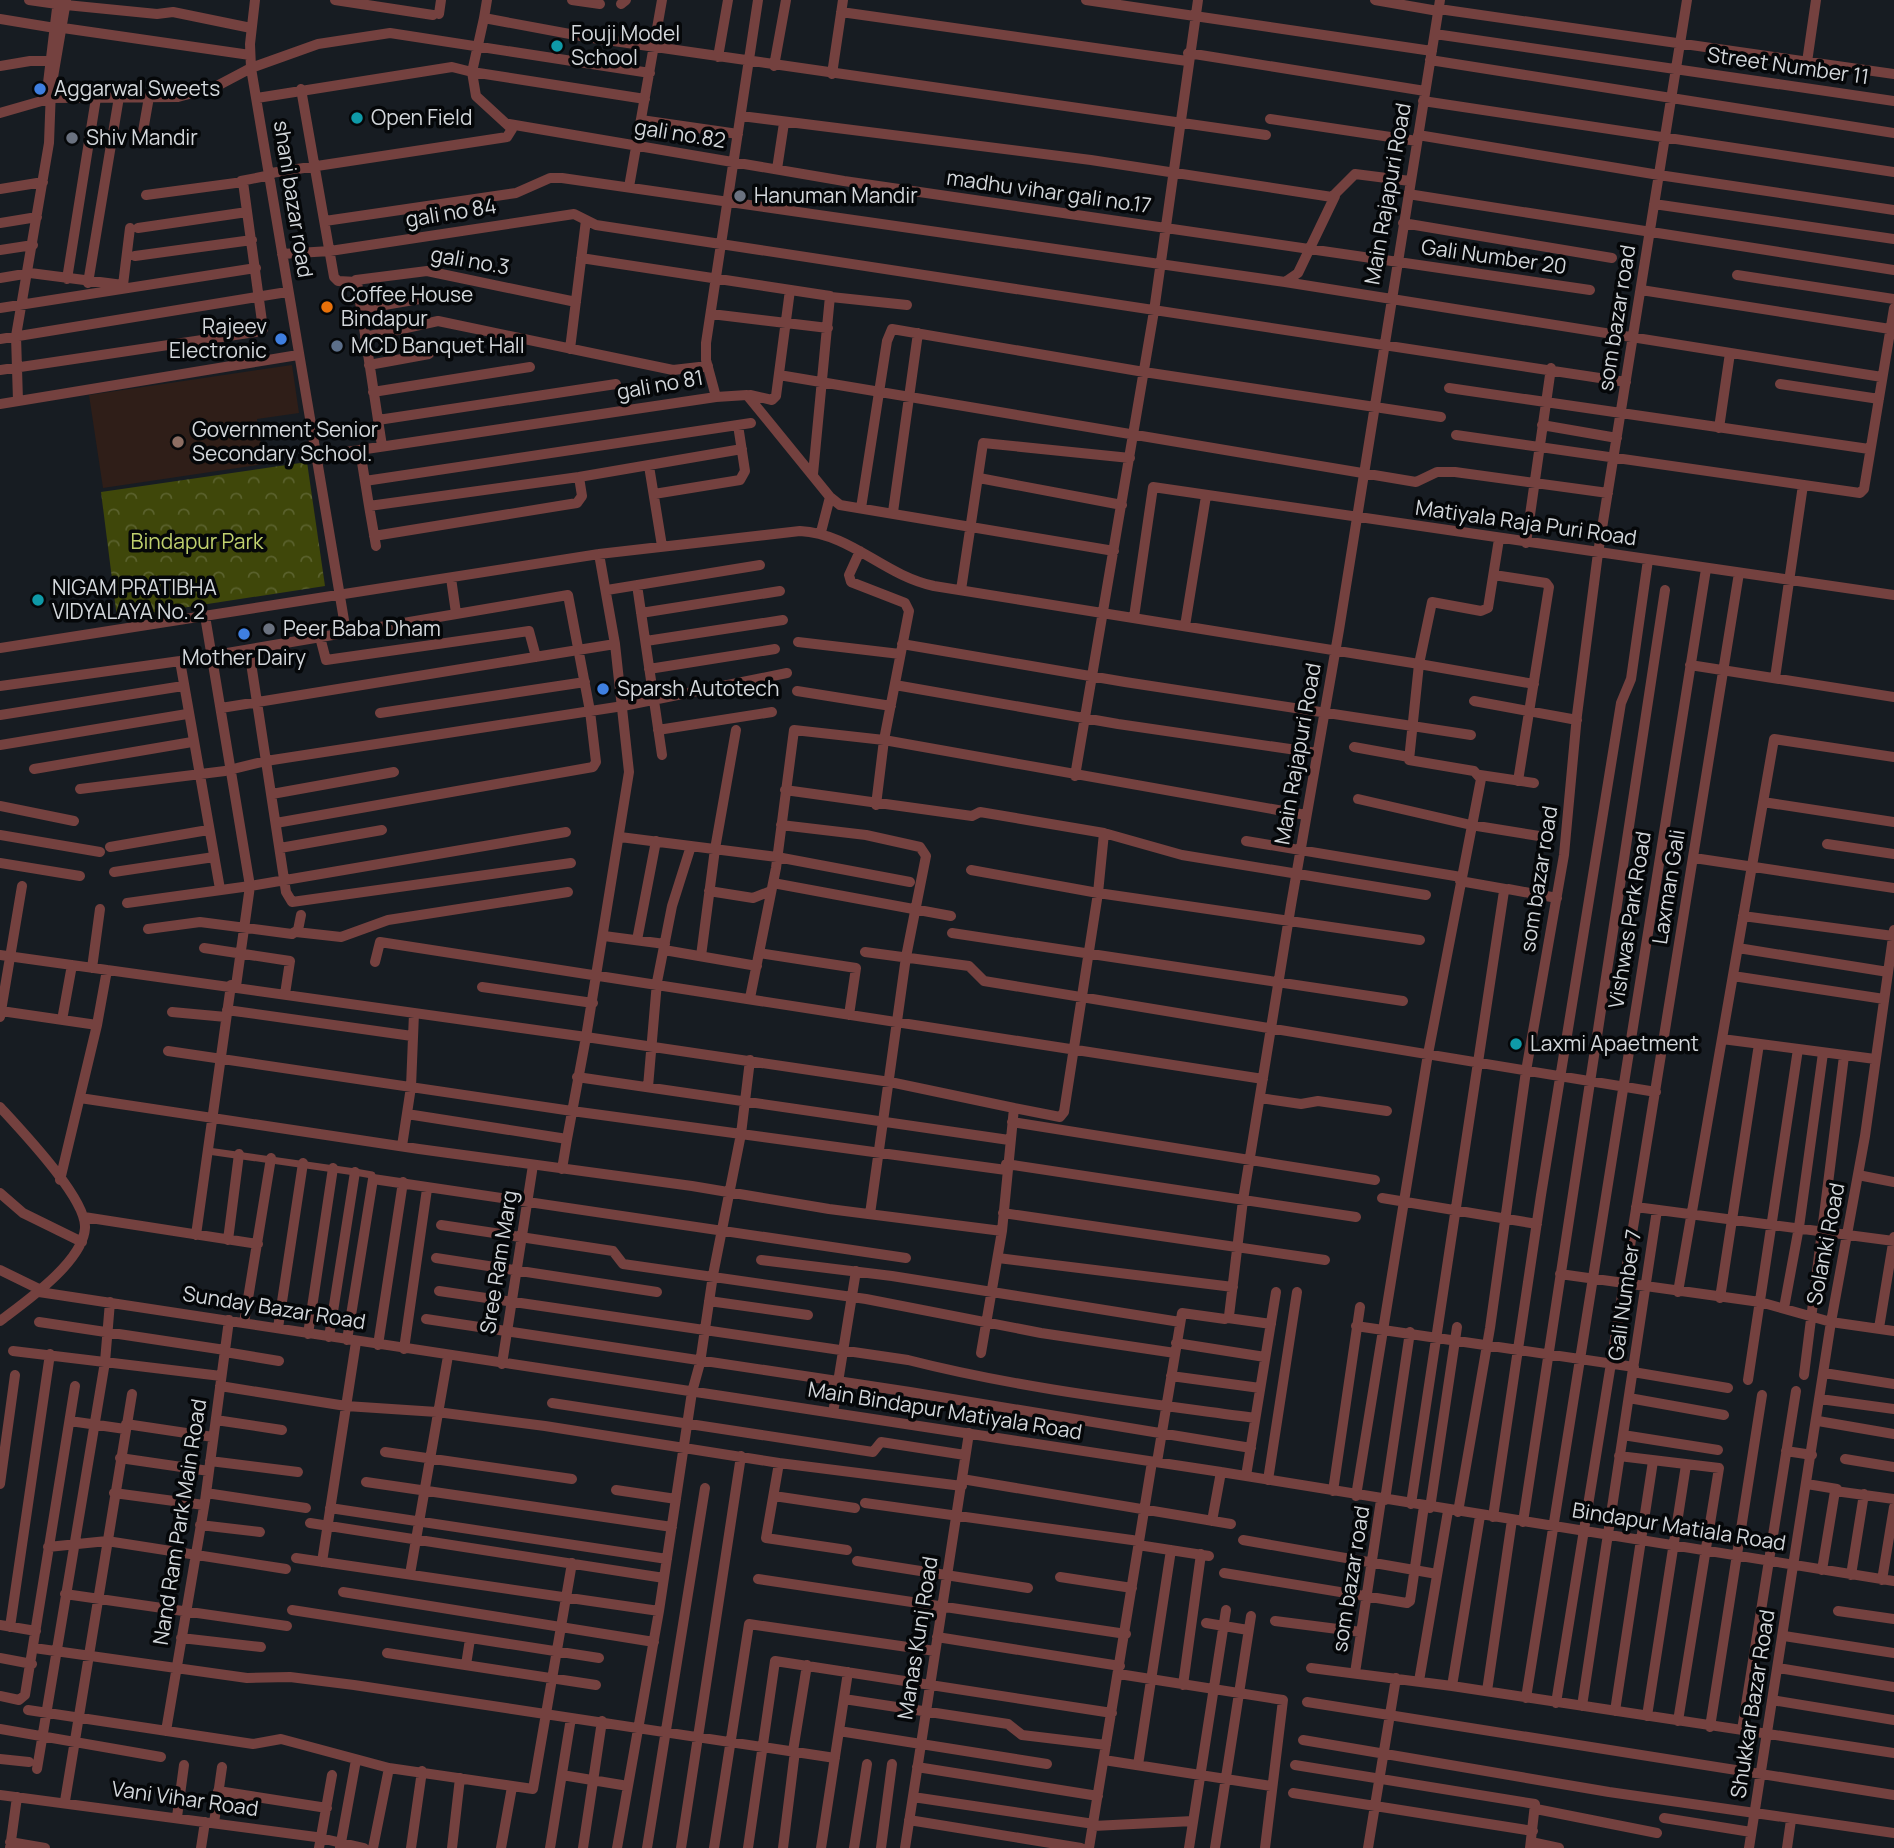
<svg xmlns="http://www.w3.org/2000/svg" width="1894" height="1848" font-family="Manrope,sans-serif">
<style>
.education{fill:#2f1e18}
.forest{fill:url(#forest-crowns)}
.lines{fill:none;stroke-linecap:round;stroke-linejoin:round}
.pedestrian{stroke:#74413f;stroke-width:7}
.minor{stroke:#74413f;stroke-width:10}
.culture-dot{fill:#0f9aa8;stroke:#050709;stroke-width:2.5}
.shop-dot{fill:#3f7fe0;stroke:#050709;stroke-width:2.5}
.worship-dot{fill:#6b7280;stroke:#050709;stroke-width:2.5}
.food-dot{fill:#e8710a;stroke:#050709;stroke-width:2.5}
.service-dot{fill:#5c6f8a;stroke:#050709;stroke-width:2.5}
.education-dot{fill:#8d6e63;stroke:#050709;stroke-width:2.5}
.labels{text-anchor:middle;stroke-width:7;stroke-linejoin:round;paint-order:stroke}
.poi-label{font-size:21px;fill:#d3d7db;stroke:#050709;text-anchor:start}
.street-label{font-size:21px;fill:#d3d7db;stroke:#050709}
.park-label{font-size:21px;fill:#c0d16e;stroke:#050709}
</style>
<defs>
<pattern id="forest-crowns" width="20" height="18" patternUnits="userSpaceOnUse" patternTransform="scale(1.75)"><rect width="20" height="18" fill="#3f470a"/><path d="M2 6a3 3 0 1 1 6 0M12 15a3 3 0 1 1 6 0" fill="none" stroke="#5a612d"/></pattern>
</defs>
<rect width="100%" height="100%" fill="#171c22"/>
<!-- education -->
<path class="education" d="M292,365l7,48 -42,6 7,45 -161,24 -14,-93z"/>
<!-- forest -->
<path class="forest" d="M307,462l18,124 -208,32 -16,-126z"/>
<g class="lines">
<!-- pedestrian -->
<path class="pedestrian" d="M208,1151l147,21 17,3 1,4"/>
<!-- minor -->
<path class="minor" d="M29,0l28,4
M58,0l-10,83 3,6 15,-88
M255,0l-5,44 1,24 95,564
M335,0l98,15
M487,0l-3,18 102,19 680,98
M572,0l28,4
M1086,0l346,51
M1375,0l63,11
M621,4l5,-4
M66,5l91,9 16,-2 78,16
M1439,9l455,65
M841,12l346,49
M439,14l2,-14
M484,18l-12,54 173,27
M0,19l55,9
M63,28l187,27
M1435,34l459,67
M1188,53l237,38
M718,57l10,-57
M1430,60l464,73
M1807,62l9,-62
M0,66l30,-5h20
M774,66l12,-66
M832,74l11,-74
M301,89l33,188 4,4 19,1 25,164
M257,98l195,-31 20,5 4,24 36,33 -5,8 -236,36
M1423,101l471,71
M0,113l52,-15 126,-1 37,-10 36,-19 67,-24 72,-11 260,40
M741,116l350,44 241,37 23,-23 55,7
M1270,119l147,22
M641,120l97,14
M509,124l335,57 746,109
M1418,135l241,40 235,35
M142,137l7,-40
M777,169l7,-46
M241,181l30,-6
M629,187l33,-187
M0,189l43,-7
M1408,194l486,76
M1654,204l240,35
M325,221l191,-28 34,-15h12l723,104 13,-9 37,-77
M0,223l37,-6
M1403,223l209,35
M138,228l109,-16
M0,250l33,-5
M282,254l48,-3 244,-37 22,11 1030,157
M135,256l117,-16
M581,258l249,38 -17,178
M1737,275l157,24
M0,278l30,-5 93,12 7,-57
M67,279l29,-181
M356,280l71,-9 149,31
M1285,282l597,95
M88,283l31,-186
M1641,290l249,39
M831,297l76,8
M0,308l256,-40
M361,309l70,-12
M711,314l117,14
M365,337l73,-16 235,49 35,-4
M0,339l287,-47
M570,349l16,-129
M369,365l60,-11
M0,370l256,-38 7,-3 -20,-147 -97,13
M779,375l637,107 21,-10h18l153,21
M1780,384l99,15
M1449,388l420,61
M373,392l157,-25
M750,395l22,5 4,-4 14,-106
M716,397l31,-2 83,102 -9,35
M18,401l-2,-65 33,-193 2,-54
M0,404l298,-49
M378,420l238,-36
M1542,425l75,13
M1719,428l11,-75
M1456,435l404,58 4,-4 30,-181
M360,450l9,56 210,-29 163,-28
M319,456l397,-59 -10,-37v-17l52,-343
M649,466l13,80
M979,478l143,27
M365,481l386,-58
M654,494l86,-14 5,-9 -7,-46
M830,497l10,8 274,46
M369,506l7,40
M861,508l26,-167 5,-12 252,43 297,45
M893,512l25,-179
M374,536l203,-33 5,-7 -3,-19
M1499,539l-11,69 -7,3 -49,-9 -13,62 115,20
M1526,543l25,-175
M860,551l-11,24 2,7 54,21 4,8 -25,129 -8,65
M599,554l16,90 14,128 -43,265 304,45 124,26
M1494,575l52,8 3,4 -31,194
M451,578l5,35
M637,585l25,170
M607,590l153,-25
M961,590l22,-147 147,15
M641,613l139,-22
M205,616l45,270 -14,100
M1134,617l19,-130 741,108
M1185,626l21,-130
M320,637l6,23 203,-29 7,26
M646,641l137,-21
M798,642l102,12
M902,644l223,38 346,53
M0,648l599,-94 201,-23c52,3 83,44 134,55l485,78 -10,96 65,11 7,8 -53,275 -72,442
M249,650l37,242 6,10 279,-39
M180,661l40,228
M1690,665l204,32
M649,669l126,-20
M1775,678l28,-193
M895,685l223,39 199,29
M0,686l180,-25 388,-66 22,116 6,51 -3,5 -317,56
M797,691l94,15
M1474,701l103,19
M221,708l394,-64
M380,713l205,-31
M0,715l183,-29
M658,730l114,-18
M0,745l187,-31
M1354,747l55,10
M34,769l158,-27
M1480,775l54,8
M1075,776l79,-465 44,-311
M80,789l145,-18 41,-10 357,-55 164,-33
M785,790l187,26 8,-4 124,21 78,22 244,40
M272,794l122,-22
M1358,799l113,26 68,11
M1763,802l131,20
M0,806l74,15
M781,825l85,10 54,12 6,9 -20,101 -36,257
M0,835l100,17
M620,837l157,20 133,25
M1246,841l215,36
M1827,844l67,10
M110,847l98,-17
M280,848l102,-18
M1694,858l200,30
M0,863l80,13
M971,870l127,23 322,47
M114,872l100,-15
M1460,881l45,8
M773,883l178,33
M709,891l44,7 18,-7
M127,903l123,-17 316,-54
M1743,916l150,20
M148,929l52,-7 92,12 6,-4 3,-15
M296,932l45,5 47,-17 180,-28
M952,933l451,68
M604,936l61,8
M637,940l19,-99
M204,948l86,13 -5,33
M1738,948l150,24
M664,950l93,16
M865,952l104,14 15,15 672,111
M759,953l97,15 -7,47
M0,955l586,82 -19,102
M701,956l14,-107 21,-119
M375,962l5,-20 883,137
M92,968l8,-59
M1733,976l151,23
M482,987l111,16
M750,998l26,-130 18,-138 90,10 422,75
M227,1010l185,26
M1,1011l96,14 10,-55
M172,1012l54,5
M0,1017l22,-131
M62,1020l10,-55
M1722,1039l153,20
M168,1051l404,60 434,59
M577,1077l432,63
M648,1087l9,-105 15,-76 19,-60
M80,1098l339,51 273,37 137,23 173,22
M1260,1098l41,6 17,-3 69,10
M0,1107c21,23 87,92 85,121 -2,34 -60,74 -85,93
M407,1114l160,25 -5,30
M1012,1122l363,58
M402,1146l9,-59 3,-74
M1006,1164l350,53
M1858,1175l36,7
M60,1180l37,-155
M0,1193l23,20 59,29
M1382,1198l155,26
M1636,1207l258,34
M1003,1213l322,47
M84,1217l174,27
M441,1225l172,26 10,13 243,35 175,34 134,20
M196,1235l35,-250
M228,1240l11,-86
M436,1258l221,34
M998,1258l235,29
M761,1260l131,16 288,46
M0,1270l41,20
M1560,1274l200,28 71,20 63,9
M439,1291l469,69c114,29 231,42 347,58
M39,1292l1182,180 673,109
M1678,1292l96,-553 120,18
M1720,1298l39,-254
M709,1301l99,14
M1784,1308l15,-81 24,-174
M1228,1318l43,6
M426,1319l484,73 341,56
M39,1322l186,28
M244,1323l27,-165
M1356,1326l278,41
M278,1328l25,-165
M1879,1328l15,-91
M308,1334l25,-166
M329,1337l26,-165
M347,1340l26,-161 533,79
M1176,1343l89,14
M378,1345l25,-163
M404,1349l23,-160
M13,1351l208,25
M225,1352l54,9
M981,1353l21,-122 12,-123 46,9 4,-5 34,-219 6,-60
M502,1364l31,-199
M1633,1372l95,16
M1824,1373l70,11
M1804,1375l40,-319
M1171,1376l89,12
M1748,1380l50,-331
M220,1386l126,20 91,6 108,14 234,37 183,23
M1629,1398l95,17
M1820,1399l74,10
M552,1403l321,49 8,-10 84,13
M833,1413l23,-142
M216,1420l66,10
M70,1421l55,8
M1818,1421l76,13
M126,1424l87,13
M1623,1435l95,15
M1786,1451l26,4
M385,1452l187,27
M1619,1456l100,12 -41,253
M120,1458l89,13
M1845,1459l49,8
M210,1461l88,11
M1157,1462l25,-149 43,6 4,-3 14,-116 48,-295 48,-275 101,-630
M779,1463l-13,75 81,12
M1246,1476l30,-184
M962,1479l269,45
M1268,1480l29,-188
M366,1482l306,45
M0,1484l15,-109
M1807,1484l30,5
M616,1490l60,9
M1333,1491l27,-184
M114,1493l90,12
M206,1493l100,15
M774,1496l81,12
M1385,1500l25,-168
M865,1503l274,38
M1411,1504l93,-613 4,-2 49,9
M330,1508l337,51
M1430,1508l27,-181
M1458,1512l32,-184 36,-257 38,-216 13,-140 21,-162 89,-553
M1493,1517l48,-322 80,-492 10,-24 17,-119
M1212,1521l9,-49
M1523,1522l142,-932
M310,1523l354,55
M200,1525l60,7
M1243,1540l194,34
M1138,1545l71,11
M48,1547l59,-6 179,28
M296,1558l363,53
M857,1561l171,27
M322,1562l34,-220
M1822,1570l13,-79 59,8
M1224,1573l183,30 3,-2 14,-95
M410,1574l38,-218
M1851,1575l13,-81
M1060,1577l72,11
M758,1579l368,55
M1882,1580l12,-73
M343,1592l311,50
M65,1594l222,32
M292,1610l307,48
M1838,1611l56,8
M1275,1621l86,11
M1206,1623l42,7
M0,1625l36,6
M10,1627l40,-273
M1784,1636l110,17
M937,1637l183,29
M181,1638l80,9
M34,1648l213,30 43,-1 64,8 481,73
M387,1653l209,32
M0,1658l32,6
M466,1665l4,-26
M1311,1668l141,18 442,67
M1778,1668l116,19
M1355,1673l26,-173
M1119,1674l164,26 -18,148
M1419,1681l29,-170
M1183,1685l18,-131
M1452,1686l28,-170
M1487,1691l25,-171
M0,1696l19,4 6,-5 50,-309
M1526,1698l180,-1129
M844,1699l164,25 14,11 84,10
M1772,1700l122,20
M1307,1702l587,93
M1556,1703l183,-1130
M1582,1706l75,-496
M28,1710l225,34 28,-5 108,29 144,21 39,-226
M1615,1711l38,-250
M1647,1716l39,-251
M1710,1727l52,-332
M0,1729l161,28
M1742,1730l54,-339
M166,1731l39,-230 24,-181
M839,1731l208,33
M1303,1740l306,52 285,41
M793,1751l14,-86
M0,1759l29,3
M1104,1760l167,26
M1138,1765l33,-215
M1295,1765l240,39 -5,44
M917,1767l181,29
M37,1769l68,-407 5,-60
M562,1775l66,11
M218,1791l109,17
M1293,1793l240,38
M0,1795l316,42 48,11
M913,1797l181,27
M65,1801l67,-407
M1536,1809l121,24
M177,1817l7,-52
M1664,1818l87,14
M909,1820l172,28
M214,1823l8,-56
M1093,1826l100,-5
M10,1842l35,6
M1531,1842l28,6
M10,1848l7,-51
M201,1848l4,-26
M319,1848l13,-73
M340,1848l16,-88
M373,1848l16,-80
M411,1848l11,-77
M452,1848l8,-70
M501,1848l11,-61
M550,1848l21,-130
M583,1848l19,-127
M617,1848l42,-237 33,-219 8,-29 13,-88 28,-141 9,-74
M647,1848l58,-360
M681,1848l60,-392
M714,1848l35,-224 186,27
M748,1848l27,-187 337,52
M783,1848l12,-97
M821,1848l27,-176
M854,1848l13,-84
M881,1848l11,-84
M905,1848l64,-415
M1089,1848l63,-386
M1189,1848l37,-238
M1215,1848l36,-232
M1368,1848l28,-170
M1749,1848l82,-526 34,-186 29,-206
M1787,1848l4,-28"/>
</g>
<!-- markers -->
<g class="culture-dot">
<circle cx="557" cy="46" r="7"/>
<circle cx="357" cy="118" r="7"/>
<circle cx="38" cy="600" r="7"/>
<circle cx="1516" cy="1044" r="7"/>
</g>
<g class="shop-dot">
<circle cx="40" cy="89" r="7"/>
<circle cx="281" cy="339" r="7"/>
<circle cx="244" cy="634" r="7"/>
<circle cx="603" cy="689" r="7"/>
</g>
<g class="worship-dot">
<circle cx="72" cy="138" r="7"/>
<circle cx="740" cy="196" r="7"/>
<circle cx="269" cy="629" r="7"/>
</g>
<circle class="food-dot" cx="327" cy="307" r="7"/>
<circle class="service-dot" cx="337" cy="346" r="7"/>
<circle class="education-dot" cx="178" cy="442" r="7"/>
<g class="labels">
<!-- poi labels -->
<g class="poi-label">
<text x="571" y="41">Fouji Model<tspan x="571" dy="24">School</tspan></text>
<text x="54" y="96">Aggarwal Sweets</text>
<text x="371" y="125">Open Field</text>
<text x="86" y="145">Shiv Mandir</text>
<text x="754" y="203">Hanuman Mandir</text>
<text x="341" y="302">Coffee House<tspan x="341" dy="24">Bindapur</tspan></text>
<text x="267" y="334" text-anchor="end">Rajeev<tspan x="267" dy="24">Electronic</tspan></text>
<text x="351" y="353">MCD Banquet Hall</text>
<text x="192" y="437">Government Senior<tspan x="192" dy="24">Secondary School.</tspan></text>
<text x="52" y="595">NIGAM PRATIBHA<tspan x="52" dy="24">VIDYALAYA No. 2</tspan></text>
<text x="283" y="636">Peer Baba Dham</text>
<text x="244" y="665" text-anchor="middle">Mother Dairy</text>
<text x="617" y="696">Sparsh Autotech</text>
<text x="1530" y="1051">Laxmi Apaetment</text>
</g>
<!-- street labels -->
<g class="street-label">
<text transform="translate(1788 66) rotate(8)" y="7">Street Number 11</text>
<text transform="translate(680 134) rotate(9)" y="7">gali no.82</text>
<text transform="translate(1049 192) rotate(8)" y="7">madhu vihar gali no.17</text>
<text transform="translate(1388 194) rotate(-80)" y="7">Main Rajapuri Road</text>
<text transform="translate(293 199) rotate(81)" y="7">shani bazar road</text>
<text transform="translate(451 213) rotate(-9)" y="7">gali no 84</text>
<text transform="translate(1494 257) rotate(8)" y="7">Gali Number 20</text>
<text transform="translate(470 261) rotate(10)" y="7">gali no.3</text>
<text transform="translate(1617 318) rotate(-81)" y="7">som bazar road</text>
<text transform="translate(660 385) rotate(-10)" y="7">gali no 81</text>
<text transform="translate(1526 523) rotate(8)" y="7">Matiyala Raja Puri Road</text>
<text transform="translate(1298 754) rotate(-80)" y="7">Main Rajapuri Road</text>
<text transform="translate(1539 879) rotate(-81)" y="7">som bazar road</text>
<text transform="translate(1669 887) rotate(-81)" y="7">Laxman Gali</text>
<text transform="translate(1630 920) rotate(-81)" y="7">Vishwas Park Road</text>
<text transform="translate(1826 1244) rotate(-79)" y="7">Solanki Road</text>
<text transform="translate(499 1262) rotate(-81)" y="7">Sree Ram Marg</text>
<text transform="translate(1625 1295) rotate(-82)" y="7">Gali Number 7</text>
<text transform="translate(274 1308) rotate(9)" y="7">Sunday Bazar Road</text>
<text transform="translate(945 1411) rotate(9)" y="7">Main Bindapur Matiyala Road</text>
<text transform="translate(180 1522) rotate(-81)" y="7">Nand Ram Park Main Road</text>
<text transform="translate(1679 1527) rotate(9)" y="7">Bindapur Matiala Road</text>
<text transform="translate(1351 1579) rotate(-81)" y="7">som bazar road</text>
<text transform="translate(918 1638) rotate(-81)" y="7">Manas Kunj Road</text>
<text transform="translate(1753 1704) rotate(-81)" y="7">Shukkar Bazar Road</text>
<text transform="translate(185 1799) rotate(8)" y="7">Vani Vihar Road</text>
</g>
<!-- park labels -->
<g class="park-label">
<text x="197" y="549">Bindapur Park</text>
</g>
</g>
</svg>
